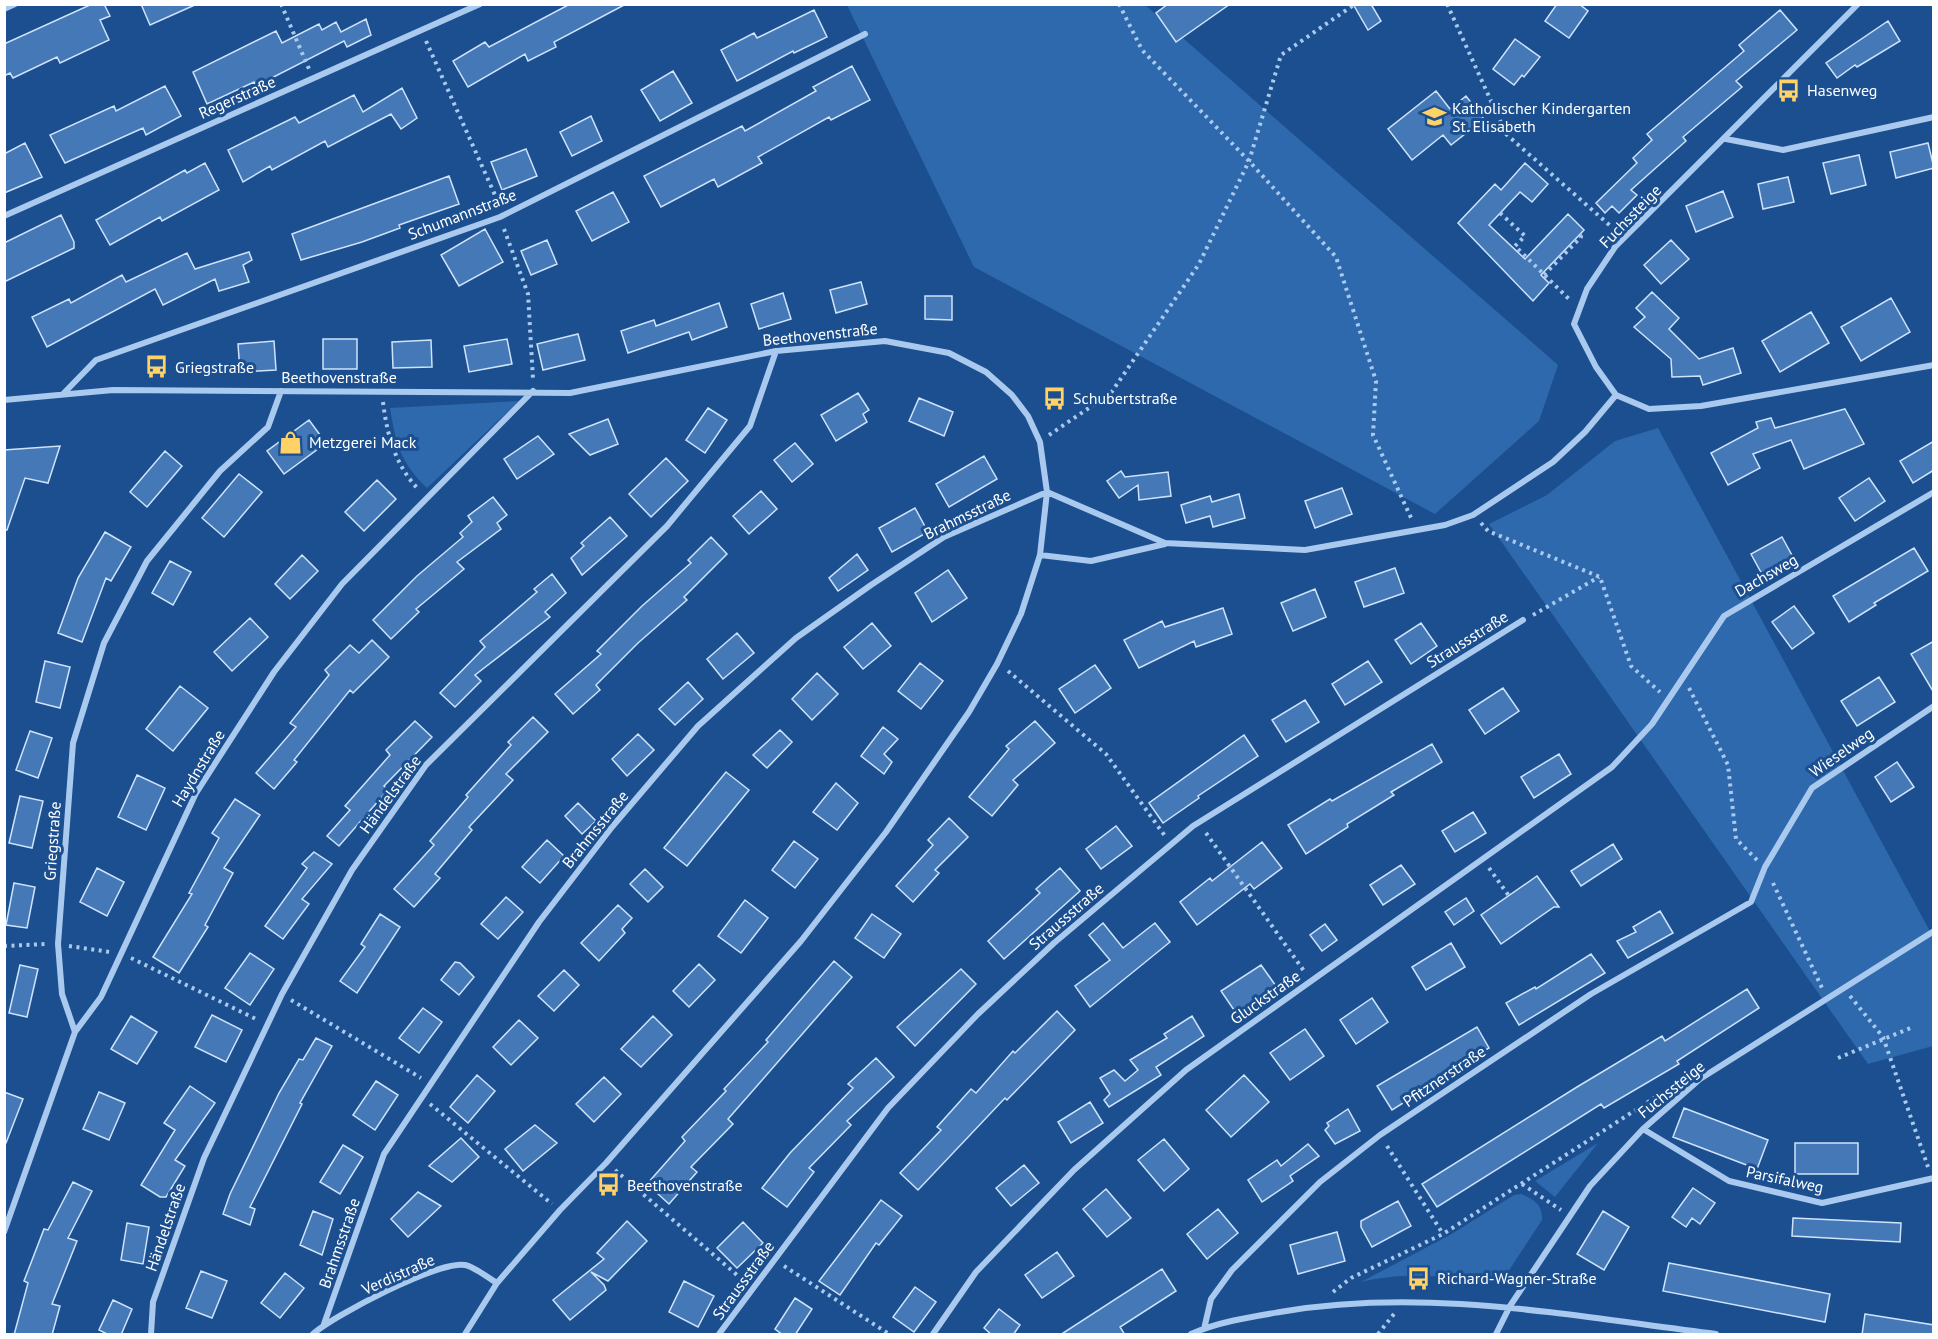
<svg xmlns="http://www.w3.org/2000/svg" width="1938" height="1339" font-family="'PT Sans',sans-serif">
<style>
.green{fill:#2e69ad}
.building{fill:#4478b7;stroke:#cfe3fa;stroke-width:1.5}
.lines{fill:none;stroke-linecap:round;stroke-linejoin:round}
.path{stroke:#a9c9ee;stroke-width:4;stroke-dasharray:3 4.5;stroke-linecap:butt}
.street{stroke:#a9c9ee;stroke-width:6}
.labels{text-anchor:middle;stroke-width:6;stroke-linejoin:round;paint-order:stroke}
.poi-label{font-size:16px;fill:#fff;stroke:#1b4f8f;text-anchor:start}
.street-label{font-size:16px;fill:#fff;stroke:#1b4f8f}
</style>
<rect width="100%" height="100%" fill="#1b4f8f"/>
<!-- green -->
<path class="green" d="M847,5h298l413,360 -19,56 -104,93 -461,-247z
M519,401l-92,87c-27,-26 -31,-44 -37,-80z
M1658,428l275,509v109l-65,18 -379,-540 58,-29 68,-54z
M1598,1143l-43,54 -20,-16z
M1521,1194c13,5 22,11 21,26l-40,61 -11,1c-47,-5 -83,-11 -130,0l89,-47 64,-40z"/>
<!-- building -->
<path class="building" d="M92,4h12l6,12 -10,4 9,20 -49,23 -3,-6 -44,21 -3,-5 -6,3v-32z
M141,4h56l-47,21z
M570,4h56l-72,38 2,5 -28,14 -3,-7 -57,33 -15,-26 32,-19 4,5z
M1168,4h62l-54,38 -20,-29z
M1353,4h18l10,17 -13,9z
M1557,4h22l9,7 -19,27 -24,-17z
M814,10l13,27 -33,16 -1,-2 -56,30 -16,-31 33,-17 3,5z
M1780,10l17,20 -61,51 6,6 -59,50 3,4 -55,49 6,5 -18,18 -7,-7 -7,7 -9,-10 41,-40 -4,-5 19,-18 -5,-6 97,-83 -5,-6z
M366,19l5,16 -24,12 -3,-6 -88,45 -2,-4 -47,22 -14,-32 83,-41 6,12 37,-19 3,6 14,-8 5,10z
M1888,21l12,20 -43,26 -2,-2 -18,13 -11,-15z
M1515,39l25,18 -16,20 -2,-2 -8,10 -21,-16z
M852,66l18,34 -39,20 -2,-3 -71,40 4,6 -44,24 -4,-8 -53,28 -17,-31 98,-50 3,5 71,-40 -3,-4z
M673,71l19,32 -32,18 -19,-31z
M165,86l16,30 -35,19 -3,-7 -78,35 -15,-28 64,-29 2,5z
M402,88l15,30 -16,11 -10,-15 -63,33 -3,-6 -53,29 -2,-4 -27,16 -15,-32 67,-33 4,6 55,-28 9,17z
M1436,91l14,18 16,-13 18,23 -33,26 -8,-10 -31,25 -24,-31z
M591,116l11,25 -30,15 -12,-24z
M25,143l17,34 -38,16v-39z
M1928,143l6,25 -38,10 -6,-26z
M526,149l11,27 -35,14 -11,-28z
M1859,155l7,30 -35,9 -8,-31z
M205,163l14,27 -57,31 -2,-4 -50,28 -14,-25 89,-50 2,3z
M1525,163l23,21 -16,18 -12,-10 -31,33 36,34 43,-45 16,16 -43,45 8,8 -16,18 -75,-78 37,-39 6,6z
M449,176l10,28 -60,21 1,3 -38,14 -61,18 -9,-26z
M1788,177l6,25 -31,7 -5,-25z
M1723,191l10,26 -37,15 -10,-26z
M613,192l16,30 -37,19 -16,-30z
M61,215l13,27v6l-70,34v-39z
M485,229l18,33 -44,24 -18,-31z
M547,240l10,24 -26,11 -10,-24z
M1671,240l18,19 -28,25 -17,-19z
M249,252l3,8 -9,5 6,17 -30,9 -4,-12 -52,26 -8,-16 -108,58 -15,-30 37,-18 2,4 51,-28 4,7 61,-29 8,16z
M861,282l6,22 -31,9 -6,-23z
M1652,292l27,26 -10,11 30,30 34,-11 8,25 -38,12 -3,-9 -28,1 -1,-18 -37,-32 11,-10 -9,-9z
M783,293l8,26 -32,10 -8,-25z
M925,296h27v24l-27,-1z
M1891,298l19,34 -49,29 -20,-34z
M719,303l8,24 -35,13 -3,-8 -61,21 -7,-22 33,-11 2,6z
M1811,312l18,31 -49,29 -18,-31z
M578,334l7,26 -42,10 -6,-26z
M323,339h34v30h-34z
M507,339l5,25 -43,8 -5,-26z
M431,340l1,27 -39,1 -1,-26z
M274,341l2,29 -36,2 -2,-28z
M858,393l11,17 -6,4 4,8 -31,19 -15,-26z
M919,398l34,14 -9,24 -35,-15z
M708,408l19,12 -22,33 -19,-13z
M1845,409l19,35 -60,25 -13,-29 -38,14 7,14 -32,17 -17,-32 47,-25 -2,-6 15,-4 4,10z
M608,419l10,25 -28,11 -21,-21z
M309,420l17,23 -42,31 -17,-23z
M538,436l16,18 -37,25 -13,-20z
M1934,441v29l-21,13 -13,-22z
M795,443l18,21 -21,18 -18,-22z
M60,446l-12,37 -23,-5 -18,52h-3v-80z
M165,451l17,15 -35,41 -17,-15z
M984,456l13,23 -48,28 -13,-23z
M666,458l22,23 -37,36 -22,-23z
M1121,471l4,6 43,-5 3,24 -32,4 -1,-15 -19,13 -12,-17z
M239,474l23,18 -38,45 -22,-19z
M1869,478l16,23 -30,20 -16,-23z
M377,480l19,19 -32,32 -19,-19z
M1342,488l10,26 -37,14 -10,-27z
M761,491l16,18 -28,25 -16,-18z
M1239,494l6,24 -32,9 -3,-11 -24,7 -5,-18 29,-9 2,6z
M493,497l14,18 -10,8 4,6 -44,33 7,7 -48,40 3,3 -28,27 -18,-19 44,-44 46,-39 -3,-4 12,-11 -4,-6z
M915,508l13,24 -36,20 -13,-24z
M610,517l17,19 -45,39 -11,-17 13,-12 -3,-3z
M105,532l26,15 -20,34 -5,-3 -24,64 -24,-9 20,-55z
M711,537l16,17 -43,43 3,3 -49,43 -42,42 4,5 -27,24 -18,-20 46,-40 -4,-3 45,-45 49,-43 -3,-3z
M1782,537l12,22 -31,17 -12,-22z
M1914,548l14,23 -54,32 2,2 -27,17 -16,-26z
M857,554l11,16 -30,21 -9,-13z
M302,555l16,16 -28,28 -15,-15z
M170,561l21,11 -18,33 -21,-12z
M1395,568l9,25 -40,14 -9,-25z
M948,570l19,28 -35,24 -17,-29z
M552,574l14,19 -21,19 5,5 -75,58 6,6 -26,26 -15,-14 45,-46 -5,-6 57,-49 -3,-3z
M1315,589l11,28 -33,14 -12,-28z
M1794,606l20,27 -22,16 -20,-27z
M1223,608l9,26 -36,13 -2,-6 -55,27 -15,-28 38,-19 3,6z
M250,618l18,19 -36,34 -18,-19z
M872,623l19,23 -28,23 -19,-22z
M1421,623l16,23 -26,18 -16,-24z
M737,633l17,20 -31,26 -16,-20z
M372,640l17,17 -36,36 -3,-3 -56,70 3,2 -23,27 -18,-16 40,-46 -6,-4 39,-48 -4,-5 25,-25 9,8z
M1934,641v52l-23,-39z
M45,661l25,6 -10,41 -24,-6z
M1368,661l14,21 -37,23 -13,-21z
M920,663l23,18 -22,28 -23,-18z
M1095,665l16,23 -36,25 -16,-24z
M817,673l21,21 -26,26 -20,-21z
M1879,677l16,25 -38,24 -16,-25z
M688,682l15,17 -28,26 -16,-16z
M180,686l28,22 -35,43 -27,-22z
M1503,688l16,23 -34,23 -16,-24z
M1305,700l14,22 -33,20 -14,-22z
M533,717l15,15 -42,42 7,6 -44,47 3,3 -37,44 5,4 -26,29 -20,-18 40,-44 -4,-4 38,-44 -2,-2 45,-50 -3,-3z
M415,721l17,16 -48,49 4,4 -49,56 -12,-10 23,-26 -5,-4 45,-51 -4,-5z
M1035,721l20,22 -42,37 5,5 -26,31 -23,-19 40,-48 -3,-3z
M883,727l15,12 -14,15 8,8 -8,12 -23,-18z
M780,730l12,12 -25,26 -14,-13z
M30,731l22,7 -14,40 -22,-8z
M638,734l16,16 -27,26 -15,-17z
M1244,735l14,21 -60,40 1,2 -36,25 -14,-20z
M1432,744l10,18 -51,30 3,3 -47,29 1,3 -42,27 -18,-29 42,-26 2,2z
M1559,754l12,20 -37,24 -13,-21z
M1897,762l17,25 -23,15 -16,-25z
M726,772l23,18 -62,76 -23,-18z
M137,775l28,13 -19,42 -28,-13z
M836,783l22,20 -21,27 -24,-18z
M20,796l23,5 -11,47 -23,-5z
M235,799l25,16 -36,53 9,5 -28,52 3,2 -29,46 -26,-16 39,-63 -3,-1 30,-55 -7,-5z
M578,803l18,18 -14,13 -17,-18z
M1473,812l13,21 -31,19 -13,-21z
M949,818l19,19 -33,33 4,3 -26,29 -17,-16 37,-41 -5,-5z
M1116,826l16,20 -31,23 -15,-20z
M547,840l17,16 -24,27 -18,-16z
M794,841l24,18 -23,29 -23,-18z
M1262,842l20,26 -28,21 -4,-5 -53,41 -17,-23 30,-24 2,3z
M1613,844l9,15 -41,27 -10,-15z
M314,852l18,12 -30,35 7,5 -26,35 -18,-13 42,-58 -5,-4z
M1401,865l14,19 -32,21 -13,-20z
M97,868l27,14 -17,34 -27,-14z
M1060,868l20,23 -76,68 -16,-18 52,-48 -4,-4z
M645,869l18,18 -15,15 -18,-18z
M1537,876l22,31h-5l-53,37 -20,-29z
M14,883l21,4 -8,41 -21,-3z
M506,897l17,15 -25,27 -17,-15z
M1466,898l8,13 -20,14 -9,-13z
M745,900l23,18 -27,35 -23,-17z
M618,905l14,13 -10,11 3,4 -26,28 -18,-18z
M1660,911l13,22 -45,25 -11,-17 19,-9 -3,-5z
M380,914l20,13 -43,66 -17,-12 25,-34 -4,-3z
M872,914l29,20 -17,24 -29,-20z
M1103,923l20,25 32,-25 15,19 -80,65 -15,-21 35,-26 -21,-25z
M1325,924l12,16 -15,11 -12,-16z
M1451,943l14,24 -39,23 -14,-23z
M250,953l24,16 -24,36 -25,-17z
M1591,954l14,19 -86,52 -13,-22 29,-16 1,2z
M834,961l18,16 -124,142 5,5 -42,43 6,5 -28,32 -22,-20 38,-43 -3,-4 44,-46 -2,-2 44,-47 -2,-2z
M455,962l5,1 14,14 -15,18 -18,-15z
M699,964l16,16 -26,27 -16,-16z
M20,965l18,4 -11,48 -18,-4z
M1261,965l15,21 -40,27 -15,-22z
M961,969l15,15 -61,62 -18,-19z
M564,970l15,15 -25,26 -16,-15z
M1747,989l12,19 -82,53 2,3 -75,44 -3,-4 -164,103 -15,-23 155,-97 85,-51 3,5z
M1372,998l16,24 -32,22 -16,-24z
M423,1008l19,14 -23,31 -20,-15z
M1057,1011l18,19 -68,70 -2,-2 -87,92 -18,-17 41,-43 -4,-3 34,-38 5,4 37,-42 2,2z
M212,1015l30,15 -16,32 -31,-15z
M131,1016l26,16 -20,32 -26,-15z
M653,1016l19,19 -31,32 -20,-18z
M1192,1016l12,20 -48,31 5,8 -52,32 -5,-7 6,-6 -10,-16 14,-8 11,11 13,-11 -8,-10 37,-22 -3,-4z
M519,1020l19,18 -27,27 -18,-18z
M1477,1027l12,21 -59,35 2,2 -40,25 -15,-24z
M1305,1029l19,27 -34,24 -20,-27z
M316,1038l16,8 -32,57 2,1 -52,103 5,2 -5,16 -27,-11 7,-20 49,-101 20,-34 4,1z
M876,1058l18,19 -47,44 4,4 -42,43 5,4 -27,35 -25,-19 28,-35 63,-65 -5,-4z
M477,1075l18,16 -27,32 -18,-16z
M1244,1075l25,27 -38,35 -25,-27z
M604,1077l17,17 -27,28 -18,-18z
M376,1081l22,14 -23,35 -22,-15z
M190,1086l25,17 -40,57 10,6 -19,31h-6l-19,-12 34,-55 -11,-7z
M4,1092l19,7 -17,44h-2z
M99,1092l26,11 -16,37 -26,-11z
M1090,1102l13,21 -32,20 -13,-21z
M1684,1108l84,32 -11,29 -84,-32z
M1348,1109l12,22 -25,13 -10,-14 4,-4 -2,-3z
M535,1125l22,18 -34,28 -18,-22z
M461,1138l18,19 -27,25 -23,-16z
M1164,1139l25,30 -25,22 -26,-31z
M1795,1143h63v31h-63z
M1308,1144l11,12 -29,20 3,5 -31,21 -14,-22 29,-20 4,6z
M343,1145l20,12 -23,37 -20,-12z
M1024,1165l15,18 -28,23 -15,-18z
M73,1182l19,9 -24,47 9,3 -25,63 8,2 -8,29h-38l14,-52 -4,-2 20,-52 4,1z
M1693,1188l22,15 -15,21 -8,-6 -6,9 -14,-10z
M1106,1189l25,29 -24,19 -24,-28z
M418,1192l23,14 -33,31 -17,-18z
M881,1200l21,16 -23,29 -3,-2 -36,52 -21,-14z
M1398,1201l13,25 -39,21 -11,-20v-6z
M1218,1209l20,24 -31,26 -20,-25z
M313,1211l20,8 -11,36 -22,-10z
M1603,1211l26,16 -25,43 -27,-16z
M1793,1218l108,5 -1,19 -108,-6z
M627,1221l20,20 -39,40 -17,-9 13,13 2,5 -36,30 -17,-20 51,-41 -7,-6z
M743,1222l20,21 -26,25 -20,-20z
M127,1223l22,4 -6,37 -22,-4z
M1337,1232l8,29 -47,13 -8,-29z
M1057,1252l17,24 -32,22 -17,-23z
M1669,1263l161,31 -5,28 -162,-31z
M1162,1269l14,22 -56,36 5,8h-65z
M201,1271l26,10 -15,37 -26,-10z
M285,1273l19,15 -24,30 -19,-15z
M684,1281l30,15 -16,31 -29,-15z
M915,1287l21,15 -22,30 -21,-15z
M795,1298l17,11 -17,26h-12l-8,-6z
M113,1300l19,9 -11,26h-12l-10,-5z
M999,1309l21,16 -7,10h-21l-8,-7z
M1865,1314l69,11v10h-72z"/>
<g class="lines">
<!-- path -->
<path class="path" d="M281,4l28,65
M1119,4l23,46 107,111 87,96 40,124 -3,54 39,85
M1447,4l59,130 109,96
M426,41l73,163
M1500,213l25,23 -10,10 56,55
M504,229l24,65 5,85
M1544,275l37,-38 -1,-2
M383,402c4,33 12,63 36,88
M1049,435l62,-42 88,-129 50,-103 32,-106 74,-51
M1481,523l7,8 112,46 31,89 29,26
M1533,615l66,-38
M1008,671l98,83 59,82
M1689,688l39,77 8,74 21,21
M1206,833l98,138
M1489,868l20,28
M1773,883l49,105
M4,946l43,-2
M69,946l41,6
M131,958l125,61
M1850,996l33,41 45,130
M291,1000l130,78
M1838,1058l75,-31
M430,1104l122,100
M1387,1146l56,88
M615,1170l129,111
M1522,1184l39,26
M784,1266l105,68
M1333,1292l18,-14 92,-44 219,-141
M1378,1334l16,-20"/>
<!-- street -->
<path class="street" d="M1858,4l-243,243 -28,42 -13,35 22,43 20,28 33,14 52,-3 233,-41
M4,9l11,-5
M1726,139l57,11 151,-33
M4,216l476,-212
M63,394l33,-34 404,-143 365,-183
M4,400l109,-10 457,3 206,-42 109,-10 64,12 37,19 26,23 16,21 12,26 7,50 -7,63 -19,59 -24,50 -28,48 -83,120 -85,109 -195,222 -46,47 -63,73 -32,51
M1040,555l51,6 74,-17
M75,1032l-13,-38 -4,-50 15,-201 31,-100 43,-82 73,-90 48,-44 13,-36
M1643,1129l86,52 93,22 112,-25
M4,1232l71,-200 26,-35 95,-204 78,-121 68,-88 191,-193
M324,1324l60,-170 155,-232 73,-95 86,-101 98,-88 75,-53 73,-48 103,-45 118,51 140,7 140,-25 28,-10 80,-53 32,-30 31,-37
M1204,1329l7,-30 21,-29 88,-88 60,-47 211,-141 160,-92 14,-35 47,-79 122,-82
M151,1334l2,-32 51,-144 78,-164 70,-124 74,-105 241,-239 83,-100 26,-75
M313,1334c20,-18 126,-74 152,-69 10,2 23,13 32,18
M719,1334l169,-226 90,-94 76,-71 139,-117 330,-206
M933,1334l43,-62 98,-102 112,-100 426,-303 40,-43 72,-108 210,-124
M1191,1334c27,-12 59,-17 89,-22 146,-25 290,4 436,22
M1496,1334l14,-28 80,-120 53,-57 57,-50 234,-148"/>
</g>
<!-- icons -->
<defs>
<symbol id="bus-bare" viewBox="-9 -9 18 18"><path d="M-5-6H5V4H4V6H2V4H-2V6H-4V4H-5ZM-3.5-4V0h7V-4ZM-3.5 1.2v1.5H-2V1.2ZM2 1.2v1.5H3.5V1.2Z" fill="#ffd166" stroke="#1b4f8f" stroke-width="2.5" paint-order="stroke"/></symbol>
<symbol id="school-bare" viewBox="-9 -9 18 18"><path d="M0-5L7-2L0 1L-7-2ZM-4 1L0 2.5L4 1V4Q0 6-4 4Z" fill="#ffd166" stroke="#1b4f8f" stroke-width="2.5" paint-order="stroke"/></symbol>
<symbol id="shop-bare" viewBox="-9 -9 18 18"><path d="M-5-2.5h2.3a2.7 3.5 0 0 1 5.4 0H5L5.5 6h-11ZM-1.5-2.5h3a1.5 2.3 0 0 0-3 0Z" fill="#ffd166" stroke="#1b4f8f" stroke-width="2.5" paint-order="stroke"/></symbol>
</defs>
<g fill-rule="evenodd">
<use href="#bus-bare" x="1772" y="74" width="33" height="33"/>
<use href="#school-bare" x="1418" y="100" width="33" height="33"/>
<use href="#bus-bare" x="140" y="350" width="33" height="33"/>
<use href="#bus-bare" x="1038" y="382" width="33" height="33"/>
<use href="#shop-bare" x="274" y="426" width="33" height="33"/>
<use href="#bus-bare" x="592" y="1168" width="33" height="33"/>
<use href="#bus-bare" x="1402" y="1262" width="33" height="33"/>
</g>
<g class="labels">
<!-- poi labels -->
<g class="poi-label">
<text x="1807" y="96">Hasenweg</text>
<text x="1452" y="114">Katholischer Kindergarten<tspan x="1452" dy="18">St. Elisabeth</tspan></text>
<text x="175" y="373">Griegstraße</text>
<text x="1073" y="404">Schubertstraße</text>
<text x="309" y="448">Metzgerei Mack</text>
<text x="627" y="1191">Beethovenstraße</text>
<text x="1437" y="1284">Richard-Wagner-Straße</text>
</g>
<!-- street labels -->
<g class="street-label">
<text transform="translate(237 97) rotate(-24)" y="6">Regerstraße</text>
<text transform="translate(462 214) rotate(-21)" y="6">Schumannstraße</text>
<text transform="translate(1630 216) rotate(-46)" y="6">Fuchssteige</text>
<text transform="translate(820 334) rotate(-6)" y="6">Beethovenstraße</text>
<text x="339" y="383">Beethovenstraße</text>
<text transform="translate(967 514) rotate(-26)" y="6">Brahmsstraße</text>
<text transform="translate(1766 575) rotate(-30)" y="6">Dachsweg</text>
<text transform="translate(1467 639) rotate(-32)" y="6">Straussstraße</text>
<text transform="translate(1841 752) rotate(-35)" y="6">Wieselweg</text>
<text transform="translate(198 768) rotate(-59)" y="6">Haydnstraße</text>
<text transform="translate(390 794) rotate(-54)" y="6">Händelstraße</text>
<text transform="translate(595 829) rotate(-51)" y="6">Brahmsstraße</text>
<text transform="translate(52 841) rotate(-86)" y="6">Griegstraße</text>
<text transform="translate(1066 916) rotate(-41)" y="6">Straussstraße</text>
<text transform="translate(1265 997) rotate(-35)" y="6">Gluckstraße</text>
<text transform="translate(1444 1076) rotate(-34)" y="6">Pfitznerstraße</text>
<text transform="translate(1671 1089) rotate(-39)" y="6">Fuchssteige</text>
<text transform="translate(1785 1179) rotate(12)" y="6">Parsifalweg</text>
<text transform="translate(165 1227) rotate(-71)" y="6">Händelstraße</text>
<text transform="translate(339 1243) rotate(-71)" y="6">Brahmsstraße</text>
<text transform="translate(398 1274) rotate(-24)" y="6">Verdistraße</text>
<text transform="translate(743 1280) rotate(-54)" y="6">Straussstraße</text>
</g>
</g>
<!-- border -->
<rect width="1938" height="1339" fill="none" stroke="#ffffff" stroke-width="12"/>
</svg>
